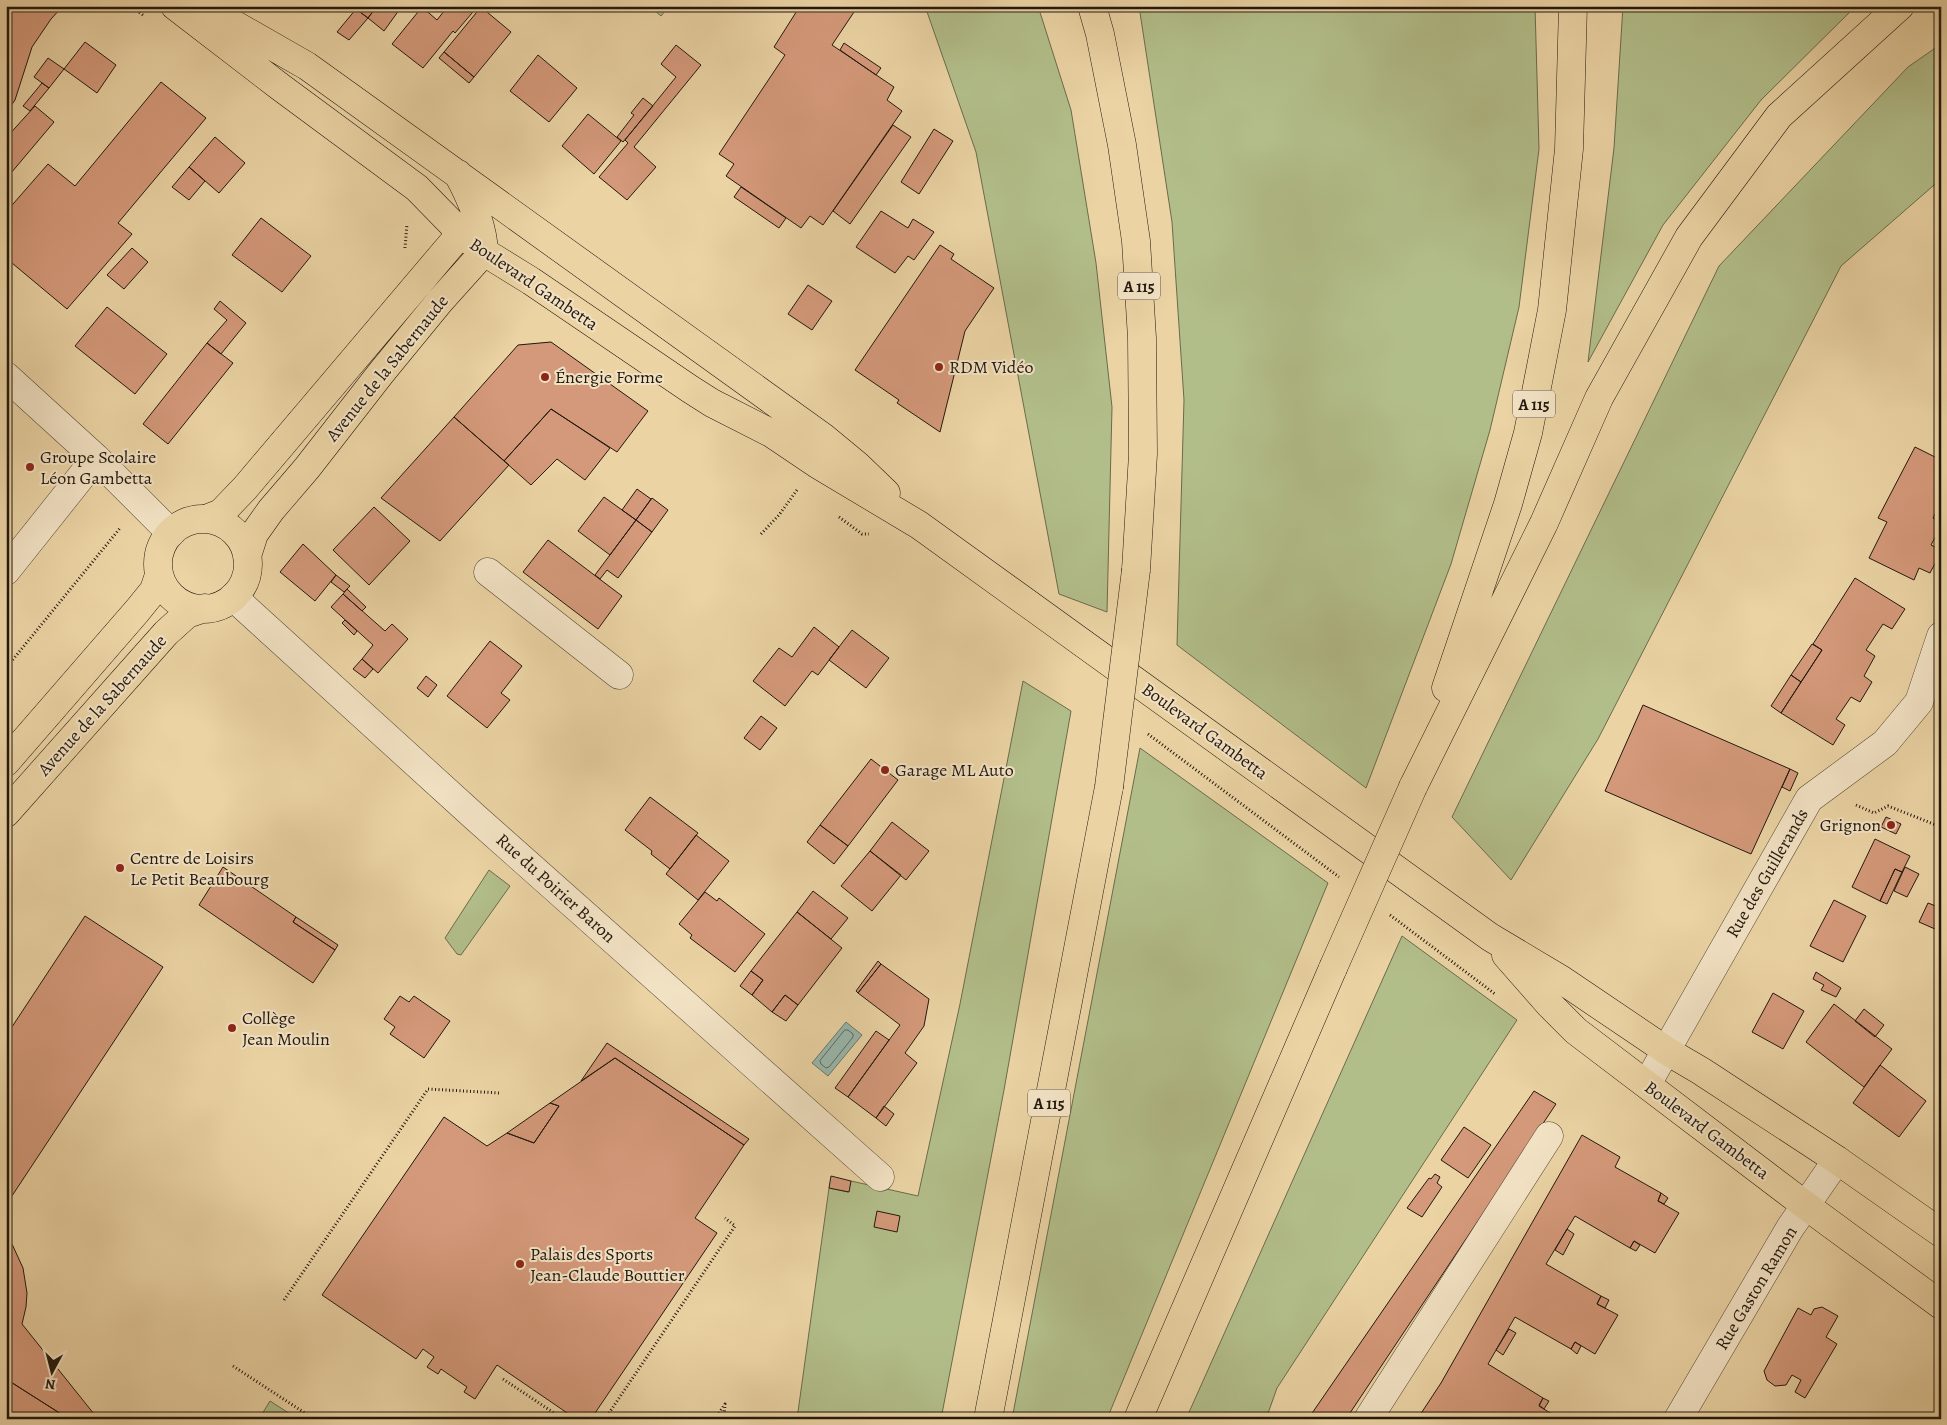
<svg xmlns="http://www.w3.org/2000/svg" width="1947" height="1425" font-family="Alegreya,serif">
<style>
.green{fill:#b2be8a;stroke:#6a6b4c}
.water{fill:#99b7ac;stroke:#69776d}
.lines{fill:none;stroke-linecap:round;stroke-linejoin:round}
.shore{stroke:#5e685d;stroke-width:1}
.building{fill:#d4997a;stroke:#22180e}
.minor-casing{stroke:#544734;stroke-width:29}
.major-casing{stroke:#22180e;stroke-width:29}
.highway-casing{stroke:#22180e;stroke-width:29}
.path{stroke:#22180e;stroke-width:3;stroke-dasharray:1 2.5;stroke-linecap:butt}
.minor{stroke:#f2e2c4;stroke-width:28}
.major{stroke:#ebd3a4;stroke-width:28}
.highway{stroke:#ebd3a4;stroke-width:28}
.highway-bridge-casing{stroke:#22180e;stroke-width:29;stroke-linecap:butt}
.highway-bridge{stroke:#ebd3a4;stroke-width:28}
.poi-dot{fill:#8f2418;stroke:#f2e2c4;stroke-width:2}
.labels{text-anchor:middle;stroke-width:4;stroke-linejoin:round;paint-order:stroke}
.shield{fill:#f2e2c4;stroke:#605545;stroke-width:1}
.shield-label{font-size:16px;font-weight:bold;fill:#22180e}
.street-label{font-size:18px;fill:#22180e;stroke:#f2e2c4}
.poi-label{font-size:18px;fill:#22180e;stroke:#f2e2c4;text-anchor:start}
</style>
<rect width="100%" height="100%" fill="#ebd3a4"/>
<filter id="stains"><feTurbulence type="fractalNoise" baseFrequency=".004" numOctaves="4"/><feColorMatrix values="0 0 0 0 .2 0 0 0 0 .09 0 0 0 0 .02 0 0 0 .5 -.17"/></filter>
<radialGradient id="worn" r=".72"><stop offset=".6" stop-color="#630" stop-opacity="0"/><stop offset="1" stop-color="#630" stop-opacity=".3"/></radialGradient>
<!-- green -->
<path class="green" d="M649,6h20l-8,10z
M925,6h113l33,104 25,153 16,144 -5,205 -48,-18 -83,-442z
M1139,6h396l4,143 -20,158 -29,123 -39,134 -85,224 -189,-143 7,-245 -12,-178z
M1623,6h233l-95,94 -98,125 -75,137 26,-214z
M1941,44v135l-100,87 -243,473 -87,141 -59,-63 267,-551 189,-199z
M1023,681l48,30 -67,379 -63,329h-144l32,-231 19,4 3,-11 67,15 42,-192z
M1140,748l188,135 -221,536h-95z
M489,870l21,16 -49,69 -4,-1 -12,-16z
M1402,936l115,84 -240,368 -11,31h-80z
M270,1401l28,18h-39z"/>
<!-- water -->
<path class="water" d="M846,1022l16,13 -34,41 -16,-13z"/>
<g class="lines">
<!-- shore -->
<path class="shore" d="M845,1030h3l5,4v3l-24,30 -3,1 -5,-4 -1,-3z"/>
</g>
<!-- building -->
<path class="building" d="M6,6h57l-12,13 -19,28 -17,53 -9,13z
M352,6h25l-9,12z
M377,6h25l-18,25 -16,-13z
M448,6h30l-23,27 -2,-2 -30,37 -31,-24 30,-37 15,13z
M800,6h58l-26,39 62,42 -7,13 15,11 -79,114 -13,-9 -9,12 -75,-52 8,-12 -15,-10 66,-99 -11,-8z
M481,7l30,25 -37,45 -30,-25z
M356,9l12,9 -19,22 -12,-8z
M85,42l31,23 -19,28 -33,-24z
M844,43l37,25 -5,7 -36,-25z
M676,45l25,20 -67,82 22,20 -29,33 -28,-23 29,-34 -3,-3 51,-63 -15,-13z
M444,52l30,25 -5,6 -30,-25z
M538,55l39,33 -28,34 -39,-31z
M48,58l16,11 -15,19 -15,-11z
M161,82l45,36 -88,105 14,11 -65,75 -61,-51v-46l42,-48 27,22z
M42,83l7,5 -19,23 -7,-5z
M643,98l10,8 -30,36 -6,-5 17,-22 -3,-2z
M35,106l19,16 -48,57v-41z
M588,114l33,27 -27,33 -32,-28z
M893,125l18,12 -61,87 -17,-13z
M934,129l19,12 -34,53 -18,-12z
M215,137l30,26 -26,30 -30,-26z
M189,167l16,14 -16,19 -17,-13z
M741,187l45,31 -7,10 -45,-31z
M881,211l27,17 5,-9 21,13 -20,28 -6,-4 -13,17 -39,-26z
M261,218l50,38 -29,36 -50,-37z
M940,245l14,9 -3,5 43,29 -29,43 -25,101 -43,-29 2,-3 -44,-30z
M132,248l16,14 -24,27 -17,-14z
M808,285l24,16 -20,29 -24,-16z
M220,301l26,22 -25,31 -14,-11 20,-23 -13,-11z
M107,307l60,47 -32,40 -60,-48z
M551,342l97,69 -31,41 -66,-43 -47,52 -50,-44 64,-72z
M207,343l26,20 -65,81 -25,-20z
M551,409l59,39 -25,32 -28,-21 -26,26 -27,-24z
M454,417l55,48 -69,76 -59,-43z
M1915,447l26,13v43l-8,15 8,4v4l-10,19 10,5v2l-11,21 -11,-5 -5,12 -45,-22 18,-36 -9,-4z
M637,489l14,10 -15,21 -14,-10z
M604,497l32,23 -26,35 -32,-24z
M652,498l16,12 -16,22 -16,-12z
M374,507l36,34 -41,44 -36,-35z
M636,520l16,12 -34,46 -11,-8 -7,9 -5,-4z
M548,540l74,56 -24,33 -75,-57z
M303,544l33,31 -21,26 -35,-29z
M336,575l14,11 -6,6 -13,-10z
M1855,578l50,31 -13,20 -9,-5 -17,26 9,6 -11,20 8,6 -12,20 -9,-5 -15,22 9,6 -12,20 -52,-32 41,-63 -9,-6z
M347,589l19,18 -4,4 -19,-17z
M343,594l42,37 7,-7 16,15 -30,34 -16,-14 11,-14 -42,-38z
M345,620l12,11 -3,4 -12,-12z
M814,627l25,20 -21,28 -6,-4 -27,35 -32,-25 26,-33 13,9z
M852,630l37,28 -23,30 -37,-28z
M490,641l32,25 -21,27 9,7 -23,28 -40,-32z
M1812,644l10,6 -21,32 -10,-7z
M362,659l11,10 -8,9 -12,-9z
M1791,675l10,7 -20,31 -10,-7z
M426,676l11,9 -9,12 -11,-9z
M1643,705l147,64 -39,85 -146,-63z
M761,716l16,12 -17,22 -16,-12z
M871,759l27,21 -50,66 -28,-21z
M1790,769l8,4 -8,18 -8,-4z
M650,797l48,36 -28,36 -19,-15 1,-3 -27,-21z
M1886,817l15,7 -5,10 -15,-7z
M892,822l37,29 -23,29 -36,-29z
M820,825l28,21 -14,18 -27,-22z
M696,835l33,26 -31,39 -32,-26z
M1875,839l35,17 -8,16 -7,-3 -15,32 -28,-14z
M870,851l31,24 -29,36 -31,-25z
M223,867l73,50 -3,5 42,28 -22,33 -114,-78z
M1905,867l14,7 -12,23 -13,-6z
M1895,869l7,3 -15,32 -7,-3z
M813,891l35,27 -17,21 -34,-27z
M705,892l12,9 2,-3 46,36 -30,38 -45,-34 2,-3 -13,-11z
M1834,900l32,16 -23,46 -33,-16z
M1928,903l13,5v7l-6,14 -16,-7z
M797,912l45,36 -44,57 -13,-10 -13,17 -20,-17 11,-15 -12,-9z
M85,916l78,51 -157,238v-169z
M296,917l42,28 -3,5 -42,-28z
M878,961l3,3 -23,29 -2,-2z
M881,964l48,35 -5,27 -19,27 12,10 -41,55 -28,-21 52,-72 -42,-32z
M751,971l12,9 -11,15 -12,-9z
M1816,972l25,16 -5,9 -15,-7 3,-5 -11,-6z
M1773,993l31,18 -21,38 -31,-17z
M785,995l13,10 -12,16 -14,-9z
M400,996l9,6 5,-6 36,25 -26,37 -34,-24 5,-7 -11,-8z
M1834,1004l58,45 -28,38 -58,-45z
M1864,1009l20,16 -9,12 -20,-16z
M876,1031l13,9 -41,57 -13,-9z
M607,1043l142,96 -5,6 -129,-87 -34,23z
M615,1058l129,87 -49,73 22,15 -126,186h-15l-79,-54 -22,34 -11,-7 3,-5 -26,-18 -3,5 -11,-7 7,-10 -11,-8 -7,10 -94,-64 122,-178 43,29 20,-13 27,10 25,-37 -9,-3z
M1880,1065l46,36 -27,36 -46,-34z
M1534,1091l22,13 -210,315h-38z
M550,1103l9,3 -25,37 -27,-10z
M884,1106l10,8 -8,12 -10,-8z
M1464,1127l27,18 -23,33 -27,-18z
M1582,1135l38,22 -5,10 46,26 -3,8 21,12 -24,40 -21,-12 -4,7 -55,-32 -29,48 55,32 -4,8 21,11 -23,39 -20,-12 -4,7 -56,-32 -27,47 55,34 -4,8 21,13h-141l-1,-1 23,-35z
M1435,1174l5,3 -3,6 5,4 -20,30 -15,-9 22,-30 2,1z
M831,1176l20,5 -2,11 -20,-4z
M1661,1193l7,5 -4,6 -6,-3z
M877,1211l23,5 -3,16 -23,-5z
M1567,1229l7,5 -11,21 -8,-5z
M6,1237l6,7 11,24 4,25 -1,14 -4,17 76,95h-29l-63,-40z
M1634,1241l6,4 -4,6 -6,-3z
M1601,1296l8,4 -4,8 -8,-4z
M1822,1307l16,9 -12,21 11,7 -32,54 -10,-6 6,-12 -9,-5 -6,10 -11,1 -8,-6 -3,-9 34,-63 13,7 3,-6z
M1509,1329l7,4 -13,22 -7,-5z
M1575,1342l6,4 -4,8 -6,-5z
M6,1379l63,40h-63z
M1543,1398l6,3 -5,8 -5,-4z"/>
<g class="lines">
<defs>
<path id="minor" d="M6,376l90,82 75,75
M6,571l90,-113
M488,572l131,103
M233,597l243,221 404,359
M1647,1084l162,-285 76,-56 34,-41 22,-66
M1368,1419l181,-283
M1678,1419l112,-191 47,-68"/>
<path id="major" d="M175,6l104,80 138,102 44,45 23,19 47,29 159,108 22,14 59,30 46,31 102,61 571,412 72,43 105,71 34,20 136,89 104,73
M202,6l105,60 516,371 35,29 28,27
M206,519l15,-6 24,-25 216,-255 16,-7
M158 564a45 45 0 1 1 90 0a45 45 0 1 1-90 0Z
M247,556l7,-22 17,-24 36,-42 74,-95 59,-72 44,-49c-1,-27 -13,-54 -26,-78
M6,762l131,-151 17,-21 5,-15
M6,813l160,-180 21,-19 18,-6
M1506,955l43,49 27,27 229,174 136,100"/>
<path id="highway" d="M1092,6l8,28 22,111 14,96 6,97 1,116 -7,116
M1446,688l62,-184 20,-71 24,-123 17,-161 4,-143
M1413,787l131,-264 55,-125 90,-161 90,-121 121,-110
M988,1419l121,-632
M1138,1419l195,-451"/>
</defs>
<!-- minor casing -->
<use href="#minor" class="minor-casing"/>
<!-- major casing -->
<use href="#major" class="major-casing"/>
<!-- highway casing -->
<use href="#highway" class="highway-casing"/>
<!-- path -->
<path class="path" d="M131,6l13,10
M405,248l2,-24
M839,517l23,17h7
M761,534l18,-19 18,-25
M6,668l115,-141
M1148,734l191,143
M1856,805l18,8 14,-7 53,21
M1390,915l105,79
M284,1300l144,-211 72,4
M233,1366l81,53
M503,1379l60,40
M605,1419l130,-193 -10,-8
M715,1419l10,-15 -1,15"/>
<!-- minor -->
<use href="#minor" class="minor"/>
<!-- major -->
<use href="#major" class="major"/>
<!-- highway -->
<use href="#highway" class="highway"/>
<defs>
<path id="highway-bridge" d="M1109,787l27,-217
M1333,968l80,-181"/>
</defs>
<!-- highway-bridge casing -->
<use href="#highway-bridge" class="highway-bridge-casing"/>
<!-- highway-bridge -->
<use href="#highway-bridge" class="highway-bridge"/>
</g>
<!-- markers -->
<g class="poi-dot">
<circle cx="939" cy="367" r="5"/>
<circle cx="545" cy="377" r="5"/>
<circle cx="30" cy="467" r="5"/>
<circle cx="885" cy="770" r="5"/>
<circle cx="1891" cy="825" r="5"/>
<circle cx="120" cy="868" r="5"/>
<circle cx="232" cy="1028" r="5"/>
<circle cx="520" cy="1264" r="5"/>
</g>
<g class="labels">
<!-- shield labels -->
<g class="shield">
<rect x="1118" y="272.5" width="42" height="27" rx="4"/>
<rect x="1513" y="390.5" width="42" height="27" rx="4"/>
<rect x="1028" y="1089.5" width="42" height="27" rx="4"/>
</g>
<g class="shield-label">
<text x="1139" y="292">A 115</text>
<text x="1534" y="410">A 115</text>
<text x="1049" y="1109">A 115</text>
</g>
<!-- street labels -->
<g class="street-label">
<text transform="translate(534 284) rotate(34)" y="6">Boulevard Gambetta</text>
<text transform="translate(387 368) rotate(-51)" y="6">Avenue de la Sabernaude</text>
<text transform="translate(102 705) rotate(-48)" y="6">Avenue de la Sabernaude</text>
<text transform="translate(1205 731) rotate(36)" y="6">Boulevard Gambetta</text>
<text transform="translate(1767 873) rotate(-60)" y="6">Rue des Guillerands</text>
<text transform="translate(556 888) rotate(42)" y="6">Rue du Poirier Baron</text>
<text transform="translate(1707 1130) rotate(37)" y="6">Boulevard Gambetta</text>
<text transform="translate(1756 1288) rotate(-59)" y="6">Rue Gaston Ramon</text>
</g>
<!-- poi labels -->
<g class="poi-label">
<text x="949" y="373">RDM Vidéo</text>
<text x="555" y="383">Énergie Forme</text>
<text x="40" y="463">Groupe Scolaire<tspan x="40" dy="21">Léon Gambetta</tspan></text>
<text x="895" y="776">Garage ML Auto</text>
<text x="1881" y="831" text-anchor="end">Grignon</text>
<text x="130" y="864">Centre de Loisirs<tspan x="130" dy="21">Le Petit Beaubourg</tspan></text>
<text x="242" y="1024">Collège<tspan x="242" dy="21">Jean Moulin</tspan></text>
<text x="530" y="1260">Palais des Sports<tspan x="530" dy="21">Jean-Claude Bouttier</tspan></text>
</g>
</g>
<!-- margin -->
<rect width="1947" height="1425" fill="none" stroke="#ebd3a4" stroke-width="25"/>
<rect x="8" y="8" width="1932" height="1410" fill="none" stroke="#22180e" stroke-width="2.5"/>
<rect x="12" y="12" width="1922" height="1400" fill="none" stroke="#22180e"/>
<!-- north arrow -->
<g transform="translate(52 1372) rotate(187)" stroke="#f2e2c4" stroke-width="4" paint-order="stroke">
<path d="M0-4L9 19L0 12L-9 19Z" fill="#22180e"/>
<text y="-8" font-size="14" font-weight="bold" text-anchor="middle" fill="#22180e">N</text>
</g>
<rect width="100%" height="100%" filter="url(#stains)"/>
<rect width="100%" height="100%" fill="url(#worn)"/>
</svg>
